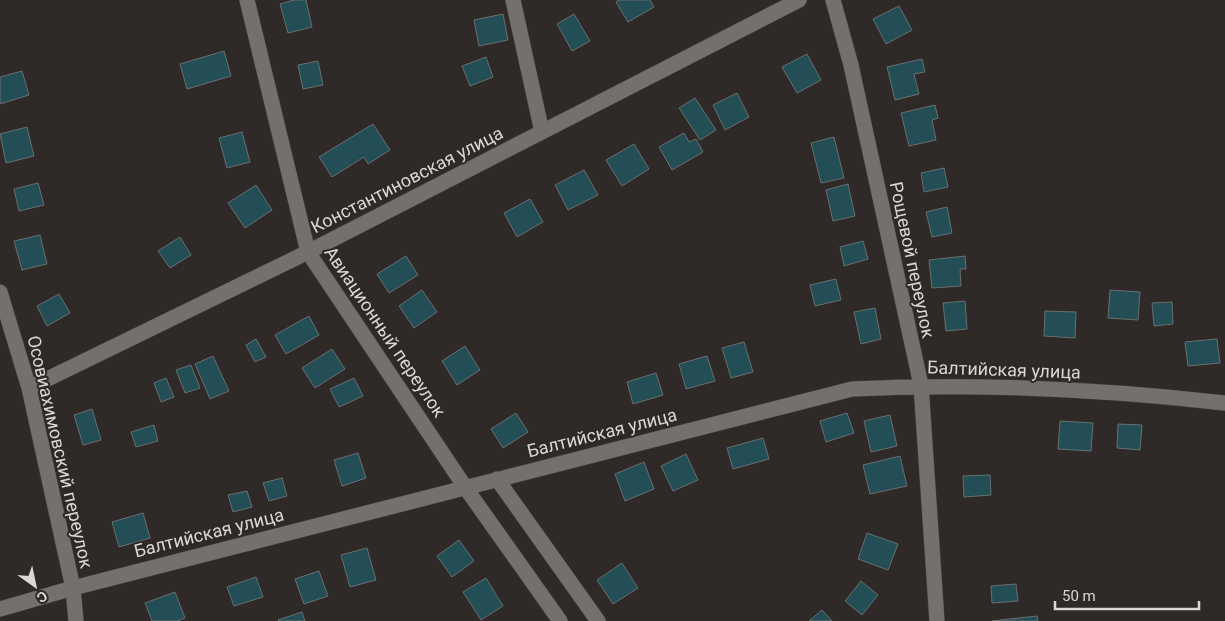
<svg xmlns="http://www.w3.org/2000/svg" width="1225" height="621" font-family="Roboto,sans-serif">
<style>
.building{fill:#244e56;stroke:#686f70}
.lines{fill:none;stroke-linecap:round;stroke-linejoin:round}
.street-casing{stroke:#4a4544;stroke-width:16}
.street{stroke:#756f6d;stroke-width:15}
.labels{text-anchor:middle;stroke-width:4;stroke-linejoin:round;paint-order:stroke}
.street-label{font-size:18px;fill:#dbd7d6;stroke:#2f2928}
</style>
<rect width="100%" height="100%" fill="#2f2928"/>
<!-- building -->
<path class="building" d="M294,0h12l6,27 -24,6 -8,-29z
M619,0h31l4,7 -26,15 -12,-20z
M899,6l13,24 -26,14 -13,-25z
M503,14l5,26 -29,6 -5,-26z
M574,14l16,27 -18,10 -15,-27z
M224,51l7,25 -44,13 -7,-25z
M807,54l14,26 -24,13 -15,-26z
M486,57l7,20 -23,9 -8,-20z
M922,59l3,13 -11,2 5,20 -24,6 -8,-33z
M318,61l5,24 -20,4 -5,-24z
M22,71l7,24 -29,9v-27z
M737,93l12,24 -24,13 -12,-25z
M695,98l21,32 -16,10 -21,-32z
M935,105l3,13 -6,2 4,20 -27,6 -8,-33z
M373,124l17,26 -22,14 -4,-7 -32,20 -13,-20z
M27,127l7,29 -28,7 -6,-29z
M242,132l8,30 -23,6 -8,-30z
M684,133l5,9 7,-3 7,13 -31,18 -13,-23z
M834,137l10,41 -23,5 -10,-40z
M634,144l15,25 -27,17 -16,-26z
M944,168l4,19 -24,5 -3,-19z
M584,170l14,25 -30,15 -13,-25z
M38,183l6,22 -25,6 -5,-22z
M848,184l7,32 -22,5 -7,-31z
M256,185l16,25 -27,18 -17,-25z
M530,199l13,23 -26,15 -13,-24z
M947,207l5,26 -20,4 -6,-25z
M40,235l7,29 -25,6 -8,-29z
M180,237l11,18 -21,13 -12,-17z
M863,241l5,18 -24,7 -4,-19z
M406,256l12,19 -29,18 -12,-19z
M965,256l1,13h-6l1,17 -29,2 -3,-28z
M836,279l5,21 -26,6 -5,-21z
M422,290l15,22 -23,16 -15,-22z
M1110,290l30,2 -2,28 -30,-2z
M59,294l11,19 -23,13 -10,-20z
M965,301l2,28 -21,2 -3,-28z
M1172,302l1,22 -19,2 -2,-23z
M875,308l6,31 -20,5 -7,-32z
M1045,311l31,1 -1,26 -31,-2z
M309,316l10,19 -33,19 -11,-19z
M256,339l10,18 -11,5 -9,-17z
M1217,339l3,24 -32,3 -3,-24z
M744,342l9,30 -22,6 -9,-30z
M465,346l15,24 -23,15 -15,-24z
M332,349l13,20 -30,19 -13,-20z
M213,356l16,35 -19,8 -15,-35z
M707,356l8,25 -29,8 -7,-25z
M191,365l9,23 -15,5 -9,-23z
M656,373l7,22 -30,9 -6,-22z
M166,378l8,19 -13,5 -7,-19z
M354,378l9,18 -24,11 -9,-18z
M92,409l9,31 -18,5 -9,-30z
M516,413l12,19 -25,16 -12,-19z
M847,413l7,20 -28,9 -6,-21z
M890,415l7,31 -26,6 -7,-31z
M1060,421l33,2 -2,28 -33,-2z
M1118,424l24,1 -2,25 -23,-2z
M154,425l4,16 -22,6 -5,-15z
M763,438l6,21 -36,10 -6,-21z
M358,453l8,25 -24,8 -8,-26z
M686,454l12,26 -25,11 -12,-25z
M900,456l7,30 -37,8 -7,-29z
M644,462l10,27 -29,12 -10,-27z
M990,475l1,20 -27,2 -1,-21z
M282,478l5,18 -18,5 -6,-18z
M247,491l5,16 -19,5 -5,-17z
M143,513l7,25 -31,9 -7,-25z
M867,533l31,11 -10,26 -30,-11z
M459,540l15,21 -22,16 -15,-21z
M367,548l9,32 -26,7 -9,-32z
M622,563l16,25 -25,16 -16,-24z
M319,571l9,25 -24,8 -9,-25z
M256,577l7,20 -29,9 -7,-19z
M486,578l17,28 -22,14 -18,-28z
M861,581l17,14 -16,20 -17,-14z
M1016,584l2,17 -26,2 -1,-17z
M175,592l10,26 -8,3h-25l-7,-18z
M822,610l10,11h-23z
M302,612l3,9h-26l-1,-1z
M1037,616l1,5h-46z"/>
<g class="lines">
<defs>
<path id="street" d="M247,0l61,252 157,235 95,134
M513,0l29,132
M833,0l18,65 70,320 16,236
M0,292l29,96 44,200 3,33
M29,388l279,-136 491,-252
M497,479l101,142
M0,609l73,-21 779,-199c124,-6 249,0 373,14"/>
</defs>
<!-- street casing -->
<use href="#street" class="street-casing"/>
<!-- street -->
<use href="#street" class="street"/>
</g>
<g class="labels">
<!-- street labels -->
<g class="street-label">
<text transform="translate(407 180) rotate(-27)" y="6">Константиновская улица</text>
<text transform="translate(912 260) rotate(78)" y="6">Рощевой переулок</text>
<text transform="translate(385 332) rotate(56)" y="6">Авиационный переулок</text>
<text transform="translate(1004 370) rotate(2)" y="6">Балтийская улица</text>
<text transform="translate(602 433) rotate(-14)" y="6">Балтийская улица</text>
<text transform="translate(60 452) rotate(77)" y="6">Осовиахимовский переулок</text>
<text transform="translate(209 533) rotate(-14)" y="6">Балтийская улица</text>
</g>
</g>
<!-- north arrow -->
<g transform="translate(35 586) rotate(147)" stroke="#2f2928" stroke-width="4" paint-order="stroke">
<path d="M0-4L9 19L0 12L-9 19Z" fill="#dbd7d6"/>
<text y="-8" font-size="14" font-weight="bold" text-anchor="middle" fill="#dbd7d6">С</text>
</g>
<!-- scale -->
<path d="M1055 601v8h144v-8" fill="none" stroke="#dbd7d6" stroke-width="2.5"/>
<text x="1062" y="601" font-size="15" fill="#dbd7d6" stroke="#2f2928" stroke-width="4" paint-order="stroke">50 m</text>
</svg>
